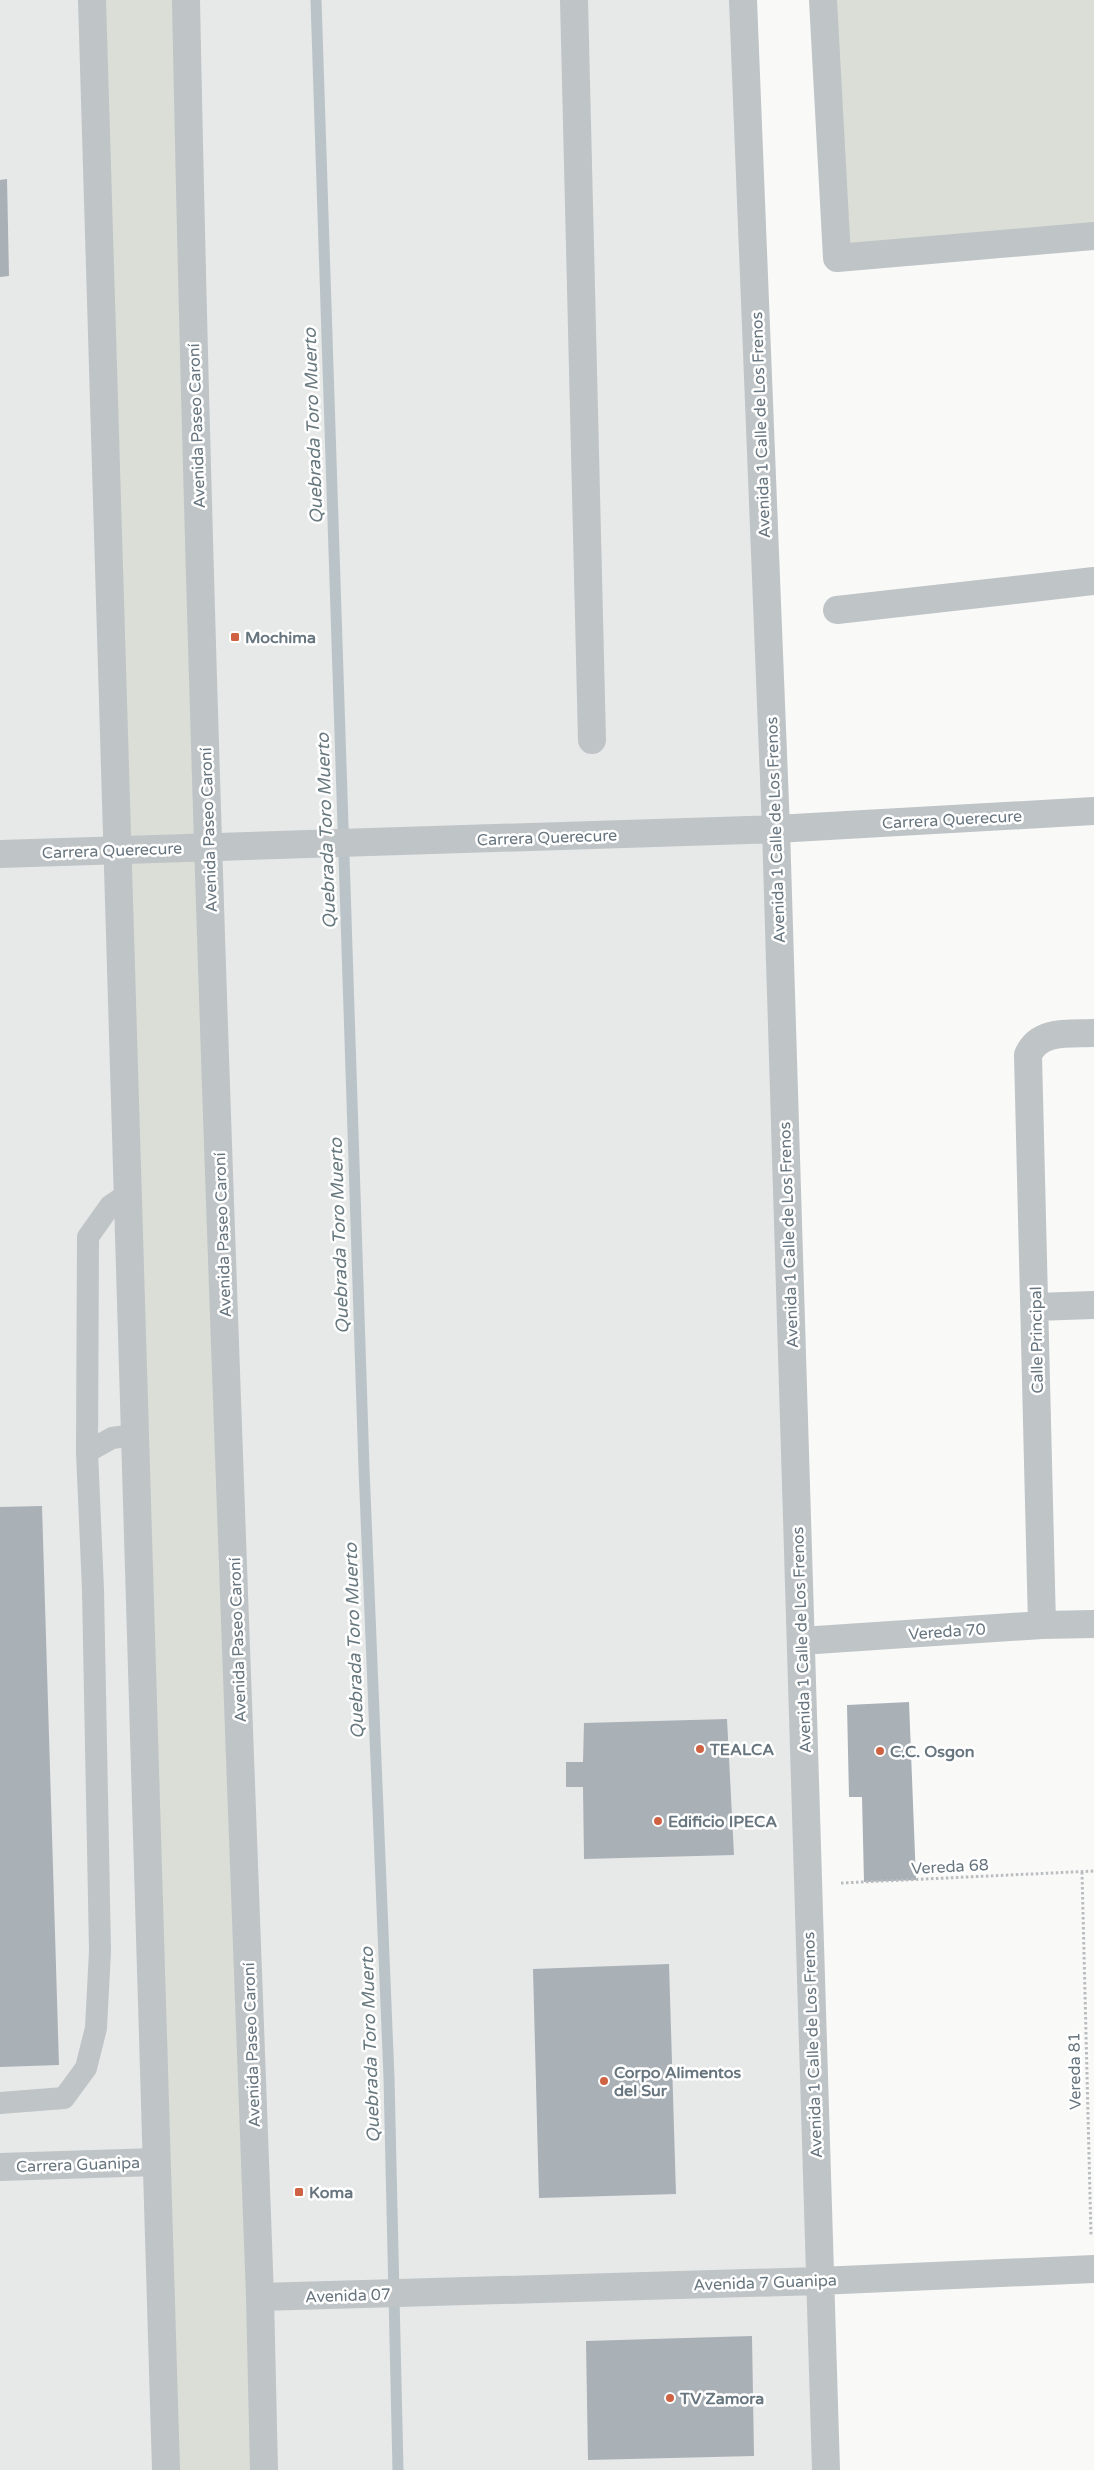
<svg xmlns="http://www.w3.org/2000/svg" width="1094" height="2470" font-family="'Varela Round',sans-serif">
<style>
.built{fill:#e7e8e8}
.green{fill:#daded7}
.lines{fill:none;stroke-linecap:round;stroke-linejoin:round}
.stream{stroke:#bac4c8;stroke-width:11}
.building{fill:#a9b0b6}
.path{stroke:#babdc0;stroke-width:3;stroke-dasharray:2.5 2.5;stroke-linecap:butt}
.service{stroke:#bfc4c7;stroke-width:22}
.minor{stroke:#bfc4c7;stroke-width:28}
.tertiary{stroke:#bfc4c7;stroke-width:28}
.poi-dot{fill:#cf6243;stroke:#fff;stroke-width:2}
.labels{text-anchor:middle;stroke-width:5;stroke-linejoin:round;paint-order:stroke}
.street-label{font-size:16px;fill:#67757f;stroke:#fff}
.poi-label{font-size:16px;font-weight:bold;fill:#67757f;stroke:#fff;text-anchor:start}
.water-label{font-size:18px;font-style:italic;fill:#68797f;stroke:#fff}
</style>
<rect width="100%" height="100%" fill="#f9f9f8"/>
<!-- built -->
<path class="built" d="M0,0h92l74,2470h-166z
M186,0h557l83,2470h-562z"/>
<!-- green -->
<path class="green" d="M92,0h94l78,2470h-98z
M823,0h271v233l-257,25z"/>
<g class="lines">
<!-- stream -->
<path class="stream" d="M316,0l48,1468 25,610 9,392"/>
</g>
<!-- building -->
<path class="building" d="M7,179l2,97 -9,1v-97z
M42,1506l17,559 -59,2v-560z
M909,1702l7,178 -52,2 -2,-85h-13l-2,-92z
M727,1719l7,136 -150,4 -1,-72h-17v-25h17l1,-39z
M669,1964l7,230 -137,4 -6,-229z
M752,2336l2,120 -166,4 -2,-119z"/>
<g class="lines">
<!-- path -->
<path class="path" d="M1082,1872l9,364
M841,1883l253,-12"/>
<!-- service -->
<path class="service" d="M87,1452l1,-215 22,-31 18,-12
M0,2103l64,-5 22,-30 10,-40 4,-77 -7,-361 -6,-138 25,-14 23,-3"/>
<!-- minor -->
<path class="minor" d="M574,0l18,740
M743,0l33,829 50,1641
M823,0l14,258 257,-22
M837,610l257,-29
M0,854l776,-25 318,-18
M1035,1307l59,-2
M1042,1625l-14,-570c11,-26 42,-21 66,-22
M801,1641l241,-16 52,-1
M0,2167l156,-5
M260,2297l559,-16 275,-12"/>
<!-- tertiary -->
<path class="tertiary" d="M92,0l74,2470
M186,0c15,766 46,1532 74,2297l4,173"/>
</g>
<!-- markers -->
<g class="poi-dot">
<rect x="230" y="632" width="10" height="10" rx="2.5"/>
<circle cx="700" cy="1749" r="5"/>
<circle cx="880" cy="1751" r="5"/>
<circle cx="658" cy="1821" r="5"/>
<circle cx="604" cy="2081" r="5"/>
<rect x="294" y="2187" width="10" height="10" rx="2.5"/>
<circle cx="670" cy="2398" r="5"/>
</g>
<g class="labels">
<!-- street labels -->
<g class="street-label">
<text transform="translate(760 425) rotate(-92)" y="6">Avenida 1 Calle de Los Frenos</text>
<text transform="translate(196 426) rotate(-92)" y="6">Avenida Paseo Caroní</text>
<text transform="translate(952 819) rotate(-3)" y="6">Carrera Querecure</text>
<text transform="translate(208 830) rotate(-92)" y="6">Avenida Paseo Caroní</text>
<text transform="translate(775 830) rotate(-92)" y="6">Avenida 1 Calle de Los Frenos</text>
<text transform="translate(547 837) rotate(-2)" y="6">Carrera Querecure</text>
<text transform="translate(112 850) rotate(-2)" y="6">Carrera Querecure</text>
<text transform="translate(222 1235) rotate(-92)" y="6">Avenida Paseo Caroní</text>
<text transform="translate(788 1235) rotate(-92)" y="6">Avenida 1 Calle de Los Frenos</text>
<text transform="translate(1036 1340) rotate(-91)" y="6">Calle Principal</text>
<text transform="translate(947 1631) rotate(-4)" y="6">Vereda 70</text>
<text transform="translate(237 1640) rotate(-92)" y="6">Avenida Paseo Caroní</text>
<text transform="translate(801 1640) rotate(-92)" y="6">Avenida 1 Calle de Los Frenos</text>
<text transform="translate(950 1866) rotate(-3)" y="6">Vereda 68</text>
<text transform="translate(251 2045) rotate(-92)" y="6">Avenida Paseo Caroní</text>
<text transform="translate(812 2045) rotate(-92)" y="6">Avenida 1 Calle de Los Frenos</text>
<text transform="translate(1074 2071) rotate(-91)" y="6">Vereda 81</text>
<text transform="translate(78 2164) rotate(-2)" y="6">Carrera Guanipa</text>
<text transform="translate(765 2282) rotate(-2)" y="6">Avenida 7 Guanipa</text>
<text transform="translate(348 2295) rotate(-2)" y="6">Avenida 07</text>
</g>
<!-- poi labels -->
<g class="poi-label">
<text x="245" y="643">Mochima</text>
<text x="710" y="1755">TEALCA</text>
<text x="890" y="1757">C.C. Osgon</text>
<text x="668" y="1827">Edificio IPECA</text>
<text x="614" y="2078">Corpo Alimentos<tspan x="614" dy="18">del Sur</tspan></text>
<text x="309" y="2198">Koma</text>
<text x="680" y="2404">TV Zamora</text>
</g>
<!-- water labels -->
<g class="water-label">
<text transform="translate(313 426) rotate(-92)" y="6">Quebrada Toro Muerto</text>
<text transform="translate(326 831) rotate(-92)" y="6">Quebrada Toro Muerto</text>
<text transform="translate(339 1236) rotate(-92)" y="6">Quebrada Toro Muerto</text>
<text transform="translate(354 1641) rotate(-92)" y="6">Quebrada Toro Muerto</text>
<text transform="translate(370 2045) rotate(-92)" y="6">Quebrada Toro Muerto</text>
</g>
</g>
</svg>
